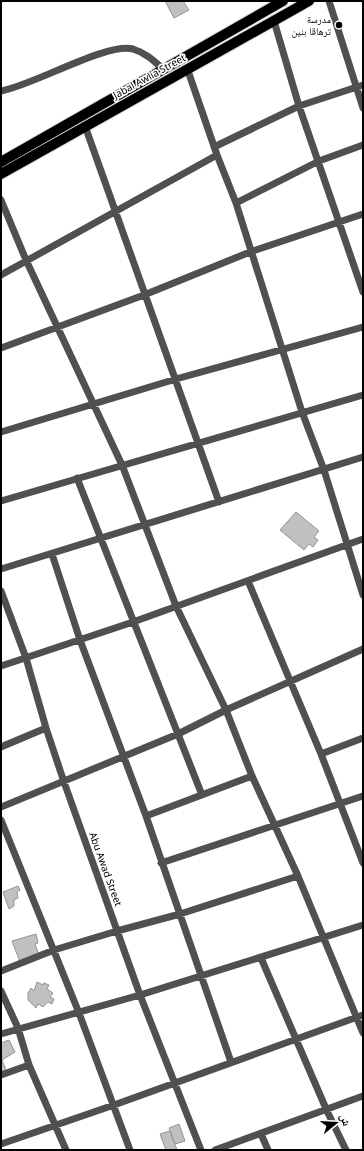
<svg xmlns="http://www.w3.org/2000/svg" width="364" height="1151" font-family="'Noto Sans','Noto Naskh Arabic',sans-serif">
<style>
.building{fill:#c0c0c0;stroke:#949494}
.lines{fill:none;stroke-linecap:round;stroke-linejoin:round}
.primary-casing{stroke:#dbdbdb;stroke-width:12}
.minor{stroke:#505050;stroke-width:7}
.primary{stroke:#000;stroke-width:10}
.poi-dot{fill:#000;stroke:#fff;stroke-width:1.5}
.labels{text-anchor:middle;stroke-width:3.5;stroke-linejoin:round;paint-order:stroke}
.poi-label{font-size:10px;fill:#000;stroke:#fff;text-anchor:end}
.street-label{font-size:10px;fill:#000;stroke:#fff}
</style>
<rect width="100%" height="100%" fill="#fff"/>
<!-- building -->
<path class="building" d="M165,1h18l6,9 -15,8z
M296,512l23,19 -5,6 4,3 -5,7 -4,-3 -5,6 -24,-20z
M18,886l2,4 -3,2 1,6 -4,2v6l-5,3 -6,-17z
M36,934l2,9 -3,1 4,11 -19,7 -8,-21z
M37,982l6,3 1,-2 5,2 -2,4 6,4 -3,4 4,2 -2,5 -4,-2 -5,5 -5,-3 -2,4 -8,-8v-7l3,-5 3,3z
M9,1040l6,12 -13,8 5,12 -6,3v-32z
M179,1124l6,17 -10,3 -6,-16z
M170,1131l7,19h-11l-6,-16z"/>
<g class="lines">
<defs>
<path id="primary" d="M1,162l282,-161
M1,174l308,-173"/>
</defs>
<!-- primary casing -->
<use href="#primary" class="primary-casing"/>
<!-- minor -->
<path class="minor" d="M329,1l34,107
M274,21l25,85 64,186
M187,68l30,87 19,48 66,209 22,58 39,125
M1,91c33,-6 106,-49 132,-42 13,4 21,12 31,21
M85,126l134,376
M214,147l85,-41 64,-21
M1,200l25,60 96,205 54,141 50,104 26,66 46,100 65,157
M236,203l83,-42 44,-16
M1,275l216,-120
M1,348l143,-53 106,-43 113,-38
M1,432l175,-53 187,-52
M77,478l125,317
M1,501l362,-106
M52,554l28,86 66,176 85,246
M1,569l362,-112
M248,581l73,173 42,109
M1,591l25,67 20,70 18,54 76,213 61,155
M1,666l132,-44 230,-83
M1,747l45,-19
M321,754l42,-16
M1,807l177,-73 48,-24 137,-61
M146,816l106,-40
M1,820l78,193 51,137
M161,863l202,-67
M261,958l66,153 19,39
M1,971l53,-21 63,-19 63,-17 118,-38
M1,991l17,37 11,37 37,85
M1,1034l139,-39 223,-70
M1,1075l28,-10
M261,1134l7,16
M1,1144l113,-39 249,-90
M215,1150l148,-54"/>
<!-- primary -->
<use href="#primary" class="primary"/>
</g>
<!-- markers -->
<circle class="poi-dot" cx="339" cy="25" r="4"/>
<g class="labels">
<!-- poi labels -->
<g class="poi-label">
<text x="331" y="23">مدرسة<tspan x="331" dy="12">ترهاقا بنين</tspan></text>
</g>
<!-- street labels -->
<g class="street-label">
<text transform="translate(149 76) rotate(-29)" y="4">Jabal Awlia Street</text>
<text transform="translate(106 869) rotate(70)" y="4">Abu Awad Street</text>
</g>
</g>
<!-- border -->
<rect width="364" height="1151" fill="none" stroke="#000000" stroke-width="4"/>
<!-- north arrow -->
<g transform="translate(336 1123) rotate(72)" stroke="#ffffff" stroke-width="3" paint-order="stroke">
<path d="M0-3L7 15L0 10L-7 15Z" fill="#000000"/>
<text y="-6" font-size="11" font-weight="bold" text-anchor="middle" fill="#000000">ش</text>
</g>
</svg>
